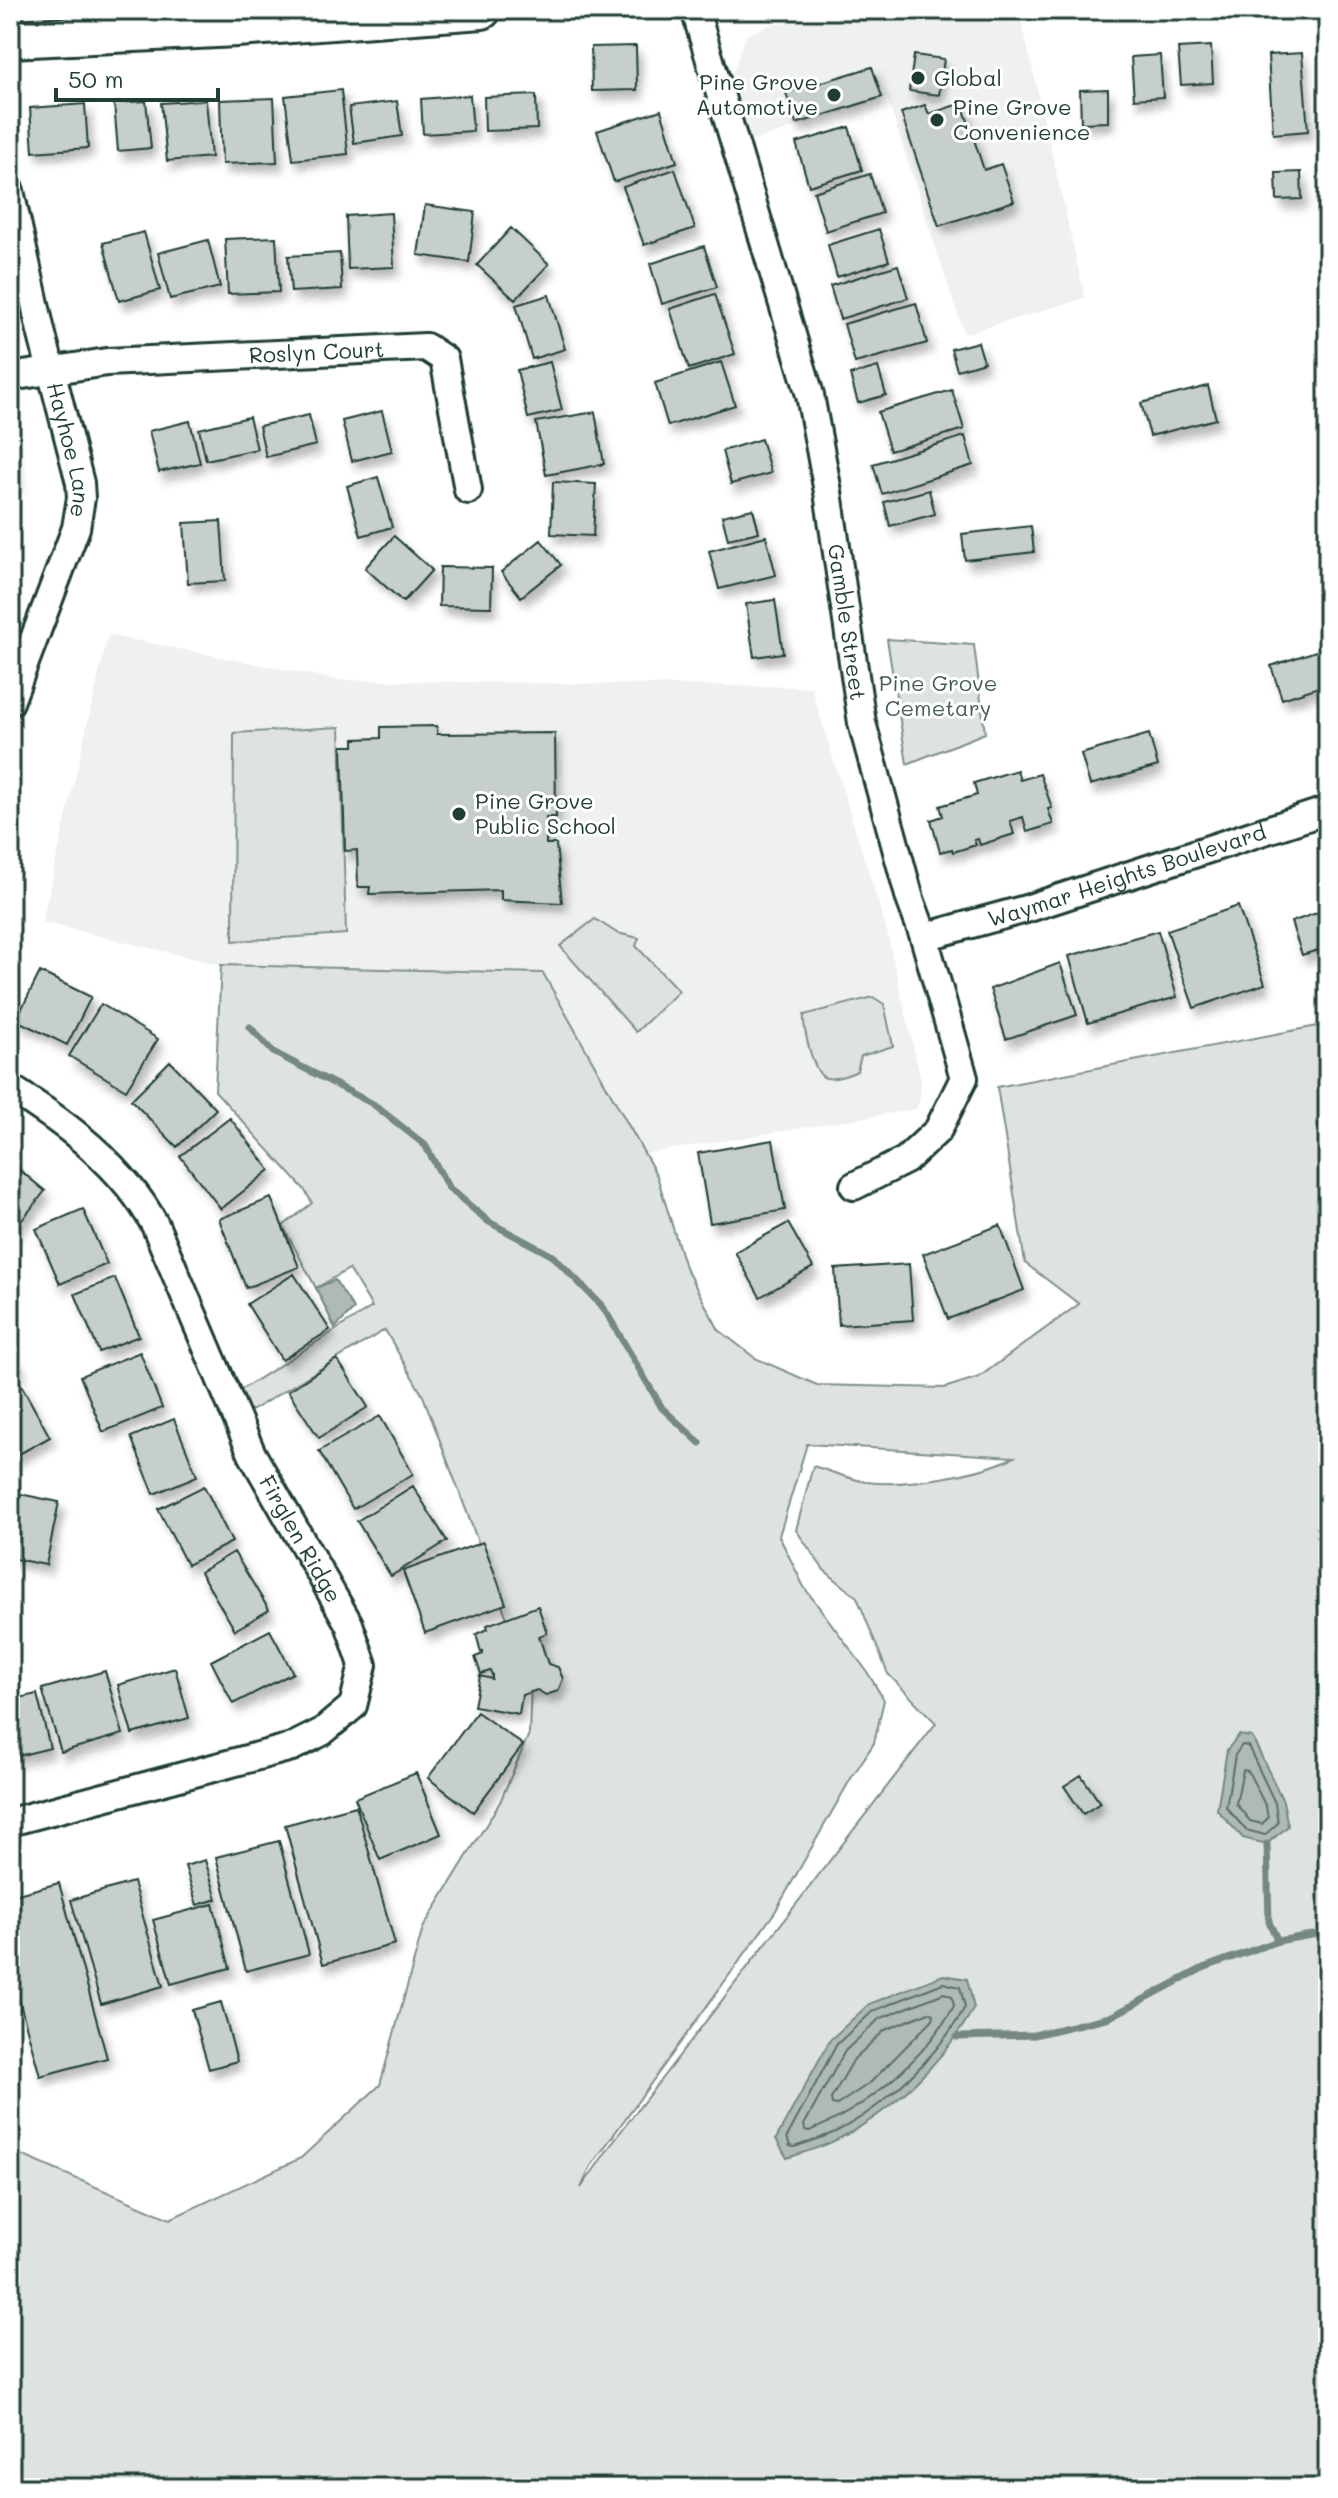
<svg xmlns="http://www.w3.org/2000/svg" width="1338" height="2498" font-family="Mali,sans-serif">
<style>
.built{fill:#eef1f0}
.green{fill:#dee3e2;stroke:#7e908b;stroke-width:2;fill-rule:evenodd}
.water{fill:#afbab7;stroke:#758883;stroke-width:2}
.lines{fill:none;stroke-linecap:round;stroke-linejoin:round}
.shore{stroke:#596f68;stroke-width:2}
.stream{stroke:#758883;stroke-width:7}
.building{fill:#c7cfcc;stroke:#1f3d34;stroke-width:2;filter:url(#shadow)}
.minor-casing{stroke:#1f3d34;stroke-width:32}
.secondary-casing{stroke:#1f3d34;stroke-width:42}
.minor{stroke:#fff;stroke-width:26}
.secondary{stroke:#fff;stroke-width:36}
.poi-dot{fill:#1f3d34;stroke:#fff;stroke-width:3}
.labels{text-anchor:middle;stroke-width:6;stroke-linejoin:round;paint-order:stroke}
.poi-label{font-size:22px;fill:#1f3d34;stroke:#fff;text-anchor:start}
.street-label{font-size:22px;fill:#1f3d34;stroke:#fff}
.park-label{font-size:22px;fill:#455e57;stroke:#fff}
</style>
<defs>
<filter id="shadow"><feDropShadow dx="5" dy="8" stdDeviation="4" flood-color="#0004"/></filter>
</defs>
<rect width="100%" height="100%" fill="#fff"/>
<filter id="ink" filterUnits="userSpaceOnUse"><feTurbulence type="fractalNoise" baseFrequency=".0125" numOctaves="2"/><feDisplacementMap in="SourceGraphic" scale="16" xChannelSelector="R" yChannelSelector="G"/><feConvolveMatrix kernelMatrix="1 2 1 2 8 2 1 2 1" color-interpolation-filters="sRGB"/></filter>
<g filter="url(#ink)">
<!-- built -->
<path class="built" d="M1019,10l66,288 -121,36 -77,-236 -138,44 -18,-64 15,-43 25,-11z
M108,635l230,45 473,7 75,241 35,152 -1,19 -4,10 -272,45 -101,-181 -322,-8 -179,-43z"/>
<!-- green -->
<path class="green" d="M887,639l87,6 11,88 -78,31z
M340,727l6,207 -113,7 1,-208z
M595,919l22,14 22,5 -3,8 43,45 -43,41 -76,-86z
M221,965l322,8 114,203 28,91 34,63 36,28 62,27 127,3 35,-11 100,-73 -54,-41 -28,-176 331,-63v1464h-1318v-338l160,69 131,-61 79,-73 43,-157 77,-126 29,-68 2,-52 -108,-286 -38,-66 -136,82 -10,-21 133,-84 -23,-38 -33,19 -33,-62 29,-23 -8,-14 -89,-98zM807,1444l207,13c-32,17 -110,30 -147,25 -18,-3 -37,-11 -54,-16l-17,64 28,40 33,27 31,77 48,49 -321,416 -34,49 10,-22 184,-254 75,-132 24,-37 10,-43 -18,-30 -62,-83 -25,-51z
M873,997l11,7 9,42 -32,10 -4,15c-8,4 -22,9 -31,7 -13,-2 -23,-51 -22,-63z"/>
<!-- water -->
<path class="water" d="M335,1280l19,29 -19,19 -19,-40z
M1239,1735l13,2 31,64 5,25 -21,18 -24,-6 -26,-28 10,-60z
M943,1975l24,4 7,29c-30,52 -79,102 -134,130 -16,9 -35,14 -53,20l-11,-19 54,-99 39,-36z"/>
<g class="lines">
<!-- shore -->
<path class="shore" d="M1242,1745l6,1 27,57 3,20 -13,12 -19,-5 -20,-23 9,-52z
M1243,1770l5,1 18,36 2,11 -6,6 -12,-3 -14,-17z
M943,1983l17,4 5,20c-26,48 -81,101 -130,125 -13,6 -27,10 -41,15l-4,-1 -3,-9 50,-93 36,-33z
M944,1993l8,3 2,10c-31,54 -87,103 -145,125l-4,-1 -1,-5 41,-74 34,-32z
M929,2012l5,2 -1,5 -62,63 -34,23 -5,-1 -1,-5 23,-40 31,-29z"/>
<!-- stream -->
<path class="stream" d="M250,1027l23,25 100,52 52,41 23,42 41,35 64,34 50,51 59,101 38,35
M1267,1844l2,78 9,19
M957,2037l77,-2 76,-18 93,-49 75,-27 50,-9"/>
</g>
<!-- building -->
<path class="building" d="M636,46l1,44 -45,1 -1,-44z
M1211,46l2,37 -32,2 -3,-37z
M1302,53l6,78 -35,3 -5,-79z
M914,55l30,4 -5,36 -30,-4z
M1160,55l3,42 -29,2 -3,-42z
M872,67l10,30 -86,27 -10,-31z
M1108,89v33l-27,1 -1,-33z
M341,90l7,64 -55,6 -8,-64z
M470,95l3,36 -50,3 -2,-35z
M536,95l1,34 -52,2 -1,-34z
M274,98l3,64 -55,2 -2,-64z
M206,100l5,57 -44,4 -6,-58z
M146,101l5,47 -33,3 -4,-48z
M397,101l5,35 -48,7 -5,-36z
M962,103l22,67 17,-6 13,37 -75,25 -38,-113 24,-8 4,9z
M85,104l3,44 -55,4 -3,-44z
M661,110l16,52 -63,20 -17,-51z
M849,127l13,43 -53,16 -13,-43z
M675,169l20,59 -51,17 -21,-58z
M1301,172l1,27 -25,1 -1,-27z
M870,174l12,39 -56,18 -12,-39z
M425,205l50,7 -6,50 -51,-7z
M391,213l3,54 -46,2 -2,-53z
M511,228l38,36 -34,36 -38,-35z
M879,229l10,32 -52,16 -9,-32z
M144,232l16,58 -41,11 -16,-58z
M276,237l3,55 -51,2 -3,-55z
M208,240l12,47 -50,12 -12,-46z
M704,246l13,41 -55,17 -12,-40z
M340,253l2,36 -51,3 -3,-36z
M898,265l10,33 -68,21 -10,-33z
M715,294l20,60 -46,15 -19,-60z
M549,295l16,54 -33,10 -16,-54z
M916,303l11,40 -72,20 -11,-39z
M978,342l6,20 -27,8 -6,-21z
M550,362l12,48 -34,8 -11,-48z
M721,362l14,43 -67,21 -13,-43z
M878,367l8,28 -28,8 -8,-28z
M1208,386l8,33 -66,17 -9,-33z
M952,390l12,39 -74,22 -12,-39z
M382,411l10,40 -40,10 -10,-40z
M595,412l9,52 -58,11 -10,-53z
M309,415l7,30 -50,12 -7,-31z
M249,417l8,32 -51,11 -7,-31z
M190,421l10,42 -41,9 -10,-41z
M965,436l8,29 -91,29 -9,-30z
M10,437h2l4,46h-6z
M761,439l10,34 -40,11 -9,-33z
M378,477l14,50 -31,9 -14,-50z
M553,482l43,2 -3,52 -42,-2z
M929,490l6,24 -45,12 -6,-24z
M753,509l6,23 -31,7 -6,-23z
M221,521l4,60 -37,2 -4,-60z
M1031,526l3,26 -69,8 -3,-26z
M394,536l38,34 -29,32 -38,-34z
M766,536l10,39 -57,14 -10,-38z
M541,540l20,25 -40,32 -20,-25z
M440,567l52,1 -1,39 -52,-1z
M775,600l8,53 -29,4 -8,-53z
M1325,648l3,10v26l-46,15 -11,-33z
M437,726v8l118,-1 1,84h-10v27h10l6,59 -61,-3v-10l-132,4 1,-7h-12l-1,-37 -12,1 -3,-105h12v-7l27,-1v-11z
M1149,734l9,32 -68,19 -9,-31z
M1017,770l3,10 20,-6 12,34 -4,1 5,15 -26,8 -4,-15 -13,4 4,13 -34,11 -2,-6 -4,1 2,5 -23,7 -1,-3 -12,3 -9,-32 12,-4 -3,-10 37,-11 -3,-12z
M1238,906l27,78 -71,24 -27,-78z
M1328,909v38l-26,8 -11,-33z
M1158,931l19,66 -89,26 -19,-67z
M1060,963l17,52 -71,24 -16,-50z
M40,972l51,25 -24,48 -51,-25z
M101,1004l57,35 -32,51 -57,-34z
M170,1061l46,48 -39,38 -46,-47z
M230,1118l40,52 -49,39 -41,-53z
M773,1140l12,70 -75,13 -12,-70z
M10,1162l35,29 -35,44z
M271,1198l28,69 -53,21 -27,-69z
M83,1209l24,55 -47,20 -24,-55z
M788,1223l25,44 -53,30 -25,-45z
M1000,1225l24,65 -76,29 -25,-65z
M909,1264l4,56 -74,5 -4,-56z
M294,1274l36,56 -48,30 -35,-56z
M115,1278l24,58 -40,16 -24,-58z
M10,1351l11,18 -11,6z
M140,1352l22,56 -59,24 -23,-56z
M337,1359l31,48 -49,31 -31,-47z
M19,1381l31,56 -40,22v-73z
M380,1416l33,58 -60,35 -34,-58z
M174,1419l23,57 -43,18 -23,-57z
M204,1486l28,56 -45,23 -29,-56z
M413,1486l34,55 -56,35 -34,-55z
M10,1492l49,10 -13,63 -36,-7z
M483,1542l23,62 -81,29 -22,-62z
M234,1552l35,58 -34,20 -35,-58z
M538,1606l9,27 -8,3 6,19 3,9 10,3 5,12 -5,12 -12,4 -9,-5 -15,5 -3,19 -45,-8 6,-30 12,3v-5l-2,-3 -9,3 -6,-17 8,-3v-3l-2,1 -5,-18 12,-5 -1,-4z
M270,1630l23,43 -60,31 -22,-43z
M175,1668l14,50 -57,16 -14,-49z
M105,1671l18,63 -62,18 -19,-63z
M37,1694l13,54 -40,10v-58z
M477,1712l46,33 -50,67 -45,-34z
M416,1773l25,61 -61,26 -25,-62z
M1081,1775l19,28 -17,11 -19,-28z
M356,1806l39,138 -72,20 -38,-139z
M279,1841l30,113 -63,17 -30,-114z
M205,1860l12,39 -20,6 -12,-39z
M133,1882l30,104 -62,18 -30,-104z
M59,1883l48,175 -67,18 -30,-109v-71z
M213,1904l17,64 -59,16 -18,-64z
M221,2002l16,59 -28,8 -17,-59z"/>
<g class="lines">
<defs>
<g id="minor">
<path id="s1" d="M695,10l115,385 18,97 34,231 48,176 14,38 40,141 -26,52 -32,30 -52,26"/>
<path id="s2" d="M10,191l31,140 39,152 1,15 -5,30 -66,174"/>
<path id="s3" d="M10,377l97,-15 319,-15 18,12 24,131"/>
<path id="s4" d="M924,937l102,-28 302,-99"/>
<path id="s5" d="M10,1088c56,35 113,78 145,137l97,229 97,170 14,41 -10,41 -31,26 -30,15 -282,75"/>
</g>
<path id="secondary" d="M10,39l227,-11 245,-18"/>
</defs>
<!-- minor casing -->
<use href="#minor" class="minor-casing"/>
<!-- secondary casing -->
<use href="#secondary" class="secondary-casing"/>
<!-- minor -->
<use href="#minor" class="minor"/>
<!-- secondary -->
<use href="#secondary" class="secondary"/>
</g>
</g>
<!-- markers -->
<g class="poi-dot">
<circle cx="918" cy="78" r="8"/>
<circle cx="834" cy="95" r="8"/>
<circle cx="937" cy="120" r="8"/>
<circle cx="459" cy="814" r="8"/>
</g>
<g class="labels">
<!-- poi labels -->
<g class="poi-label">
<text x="934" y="86">Global</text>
<text x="818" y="90" text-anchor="end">Pine Grove<tspan x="818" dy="25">Automotive</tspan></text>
<text x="953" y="115">Pine Grove<tspan x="953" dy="25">Convenience</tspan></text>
<text x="475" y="809">Pine Grove<tspan x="475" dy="25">Public School</tspan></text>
</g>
<!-- street labels -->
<g class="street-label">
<text dy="8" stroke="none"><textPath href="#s3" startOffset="308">Roslyn Court</textPath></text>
<text dy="8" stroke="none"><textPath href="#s2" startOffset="266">Hayhoe Lane</textPath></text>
<text dy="8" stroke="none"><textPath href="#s1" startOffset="632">Gamble Street</textPath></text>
<text dy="8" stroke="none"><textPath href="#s4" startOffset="212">Waymar Heights Boulevard</textPath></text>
<text dy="8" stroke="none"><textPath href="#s5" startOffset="548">Firglen Ridge</textPath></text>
</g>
<!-- park labels -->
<g class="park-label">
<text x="938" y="691">Pine Grove<tspan x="938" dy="25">Cemetary</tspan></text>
</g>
</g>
<!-- margin -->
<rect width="1338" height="2498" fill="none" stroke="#fff" stroke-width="40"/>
<rect x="20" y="20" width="1298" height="2458" fill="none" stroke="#1f3d34" stroke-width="3" filter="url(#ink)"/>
<!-- scale -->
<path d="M56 88v12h162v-12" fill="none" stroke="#1f3d34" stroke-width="4"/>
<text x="68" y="88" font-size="24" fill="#1f3d34" stroke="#ffffff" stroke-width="6" paint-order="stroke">50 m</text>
</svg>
